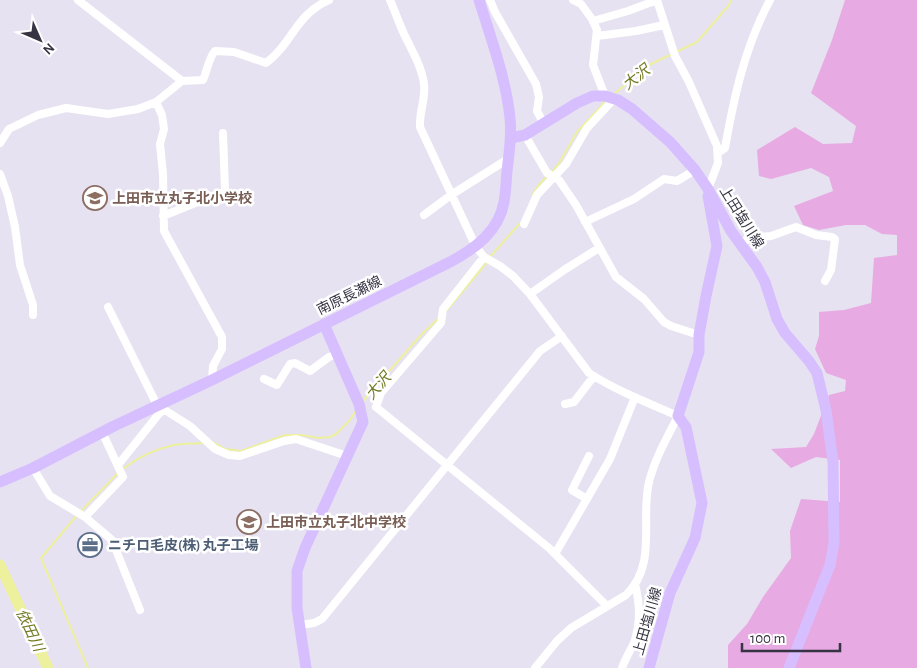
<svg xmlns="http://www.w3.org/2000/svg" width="917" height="668" font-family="'Alegreya Sans','Noto Sans JP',sans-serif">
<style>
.green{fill:#e7aae2}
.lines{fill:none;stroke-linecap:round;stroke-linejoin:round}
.stream{stroke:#edf09c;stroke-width:2}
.river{stroke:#edf09c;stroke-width:11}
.street{stroke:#fff;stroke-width:8}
.secondary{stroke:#d7beff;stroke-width:11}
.labels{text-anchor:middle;stroke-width:5;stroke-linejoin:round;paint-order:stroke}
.education-label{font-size:14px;font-weight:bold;fill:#785e54;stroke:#fff;text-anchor:start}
.street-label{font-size:14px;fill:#363343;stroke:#fff}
.service-label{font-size:14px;font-weight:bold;fill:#4e5e75;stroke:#fff;text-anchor:start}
.water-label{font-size:15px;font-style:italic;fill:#737823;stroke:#fff}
</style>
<rect width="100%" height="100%" fill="#e7e2f1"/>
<!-- green -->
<path class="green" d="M845,0h72v668h-189v-23l19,-21 16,-27 28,-39 -1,-27 11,-32 39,3v-42l-24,-3 -25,11 -20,-19 35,-2 8,-13 15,-39 16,-4 1,-11 -20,-7 -11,-24 4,-13v-24l25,-2 27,-7 3,-45 23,-3v-20l-15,-1 -17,-9h-19l-27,5 -16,-5 -9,-19 39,-15 -4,-14 -18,-9 -40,11 -12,-3 -2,-26 38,-23 28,17 29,-1 4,-17 -45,-33 21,-53z"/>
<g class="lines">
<!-- stream -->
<path class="stream" d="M676,52l21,-10 32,-37 2,-5
M614,94l37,-30 21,-10
M551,173l7,-8 19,-33 28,-30
M532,196l6,-10 9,-10
M490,257l30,-34
M446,311l42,-50
M363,401l58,-66 18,-17
M213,442l12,7 16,2 44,-16h16l18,3 11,-1 6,-3 13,-13 7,-10
M121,470c16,-12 34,-21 53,-25 10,-2 21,-1 31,-2
M81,511l37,-38
M78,514l-37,44 47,110"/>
<!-- river -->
<path class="river" d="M0,565l48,103"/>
<!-- street -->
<path class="street" d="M78,0l104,81
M390,0c6,13 10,27 17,40 7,14 15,29 17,44 2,14 -5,28 -4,43l56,120 8,10 16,9 13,10 17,18 59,79c28,18 59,30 89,43 -11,22 -23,42 -29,66 -9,38 9,82 -23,113l-55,33 -14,13 -22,27
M490,0l5,12 41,72 3,13 -2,14 7,13
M573,0l8,4 11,15 5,11 -4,35 12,31
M657,0l18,56 14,26 28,64 1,17 -10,26
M593,21l35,-10 29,-11
M597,36l39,-5 28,-6
M156,102l6,13 2,14 -4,15 3,30 1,57 58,106v12l-9,17 -1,14
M525,135l22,38 12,7 17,25 40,72 28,22 20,23 7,4 28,9
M0,143l9,-14 29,-14 28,-7 42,6 30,-5 18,-7 26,-21 21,-1c4,-9 6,-23 12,-29l19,1 32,11c26,-19 30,-49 63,-63
M718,153l7,-5c9,-51 20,-102 45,-148
M0,174l8,22 7,31 5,38 13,40v10
M424,215l27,-20 57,-36
M163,216l62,-25 -2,-58
M585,222l49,-23 30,-20 13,2 18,-11
M524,224l13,-29 29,-31 21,-36 27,-29
M739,244l11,-6 21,-2 25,-9 20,8 16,2 3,2 -4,31 -6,11
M530,294l34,-24 35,-22
M108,307l49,98 33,21 25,23 14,6 11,1 44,-15 12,-2 51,17
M264,379l13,6 13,-21 5,-1 15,8 19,-14 8,-3
M565,404l9,-2 20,-26
M376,407l173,141 58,58
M376,407l5,-14 60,-70 2,-14 41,-52
M118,465l44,-55
M33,468l17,28 35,21 27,23 28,70
M587,499l-15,-9 17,-34
M85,517l38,-40 -21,-45
M555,554l55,-95 25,-62
M300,625l14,-2 8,-4 218,-268 22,-15
M622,668c3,-9 8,-17 12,-25 7,-21 6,-38 1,-59"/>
<!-- secondary -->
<path class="secondary" d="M511,138l14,-3 52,-32 16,-7h12l13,4 14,9 38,33 25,28 13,19 23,42 26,36 8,15 12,37 8,14 24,28 8,12 9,37 7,52 1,81 -4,22 -41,103
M0,482l33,-14 81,-42 98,-46 238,-118c25,-13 49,-31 54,-60 2,-10 2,-21 3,-31 2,-17 5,-35 3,-53 -4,-40 -19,-79 -31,-118
M306,668l-9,-60v-37l8,-23 58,-126 -4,-18 -35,-80
M649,668l21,-75 25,-55 7,-35 -16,-76 -8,-11 21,-64v-17l7,-39 11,-50 -9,-50"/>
</g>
<!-- icons -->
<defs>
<symbol id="school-ring" viewBox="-11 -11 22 22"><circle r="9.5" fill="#fff" stroke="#8d6e63" stroke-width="1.5"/><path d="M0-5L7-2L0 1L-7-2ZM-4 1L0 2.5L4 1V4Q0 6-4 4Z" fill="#8d6e63"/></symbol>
<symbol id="office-ring" viewBox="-11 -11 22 22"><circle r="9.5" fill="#fff" stroke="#5c6f8a" stroke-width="1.5"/><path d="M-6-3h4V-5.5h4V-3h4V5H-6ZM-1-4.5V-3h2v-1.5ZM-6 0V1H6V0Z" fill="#5c6f8a"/></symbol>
</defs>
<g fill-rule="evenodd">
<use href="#school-ring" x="81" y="184" width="28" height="28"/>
<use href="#school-ring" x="235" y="508" width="28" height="28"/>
<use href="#office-ring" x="76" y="531" width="28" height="28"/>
</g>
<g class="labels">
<!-- education labels -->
<g class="education-label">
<text x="112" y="203">上田市立丸子北小学校</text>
<text x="266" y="527">上田市立丸子北中学校</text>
</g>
<!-- street labels -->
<g class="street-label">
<text transform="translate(742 217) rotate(58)" y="5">上田塩川線</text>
<text transform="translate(349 295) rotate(-26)" y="5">南原長瀬線</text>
<text transform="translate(647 621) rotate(-74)" y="5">上田塩川線</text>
</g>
<!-- service labels -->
<g class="service-label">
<text x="108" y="550">ニチロ毛皮(株) 丸子工場</text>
</g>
<!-- water labels -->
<g class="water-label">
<text transform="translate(636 77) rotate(-38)" y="5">大沢</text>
<text transform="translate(378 386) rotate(-49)" y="5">大沢</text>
<text transform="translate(30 630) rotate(65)" y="5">依田川</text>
</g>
</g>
<!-- north arrow -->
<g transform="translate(40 40) rotate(135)" stroke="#ffffff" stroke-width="4" paint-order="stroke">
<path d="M0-4L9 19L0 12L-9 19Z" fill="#363343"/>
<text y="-8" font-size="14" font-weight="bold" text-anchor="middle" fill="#363343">N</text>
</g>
<!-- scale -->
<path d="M742 643v8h98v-8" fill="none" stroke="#363343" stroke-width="2.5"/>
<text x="750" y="643" font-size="15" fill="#363343" stroke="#ffffff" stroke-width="4" paint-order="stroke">100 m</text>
</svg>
